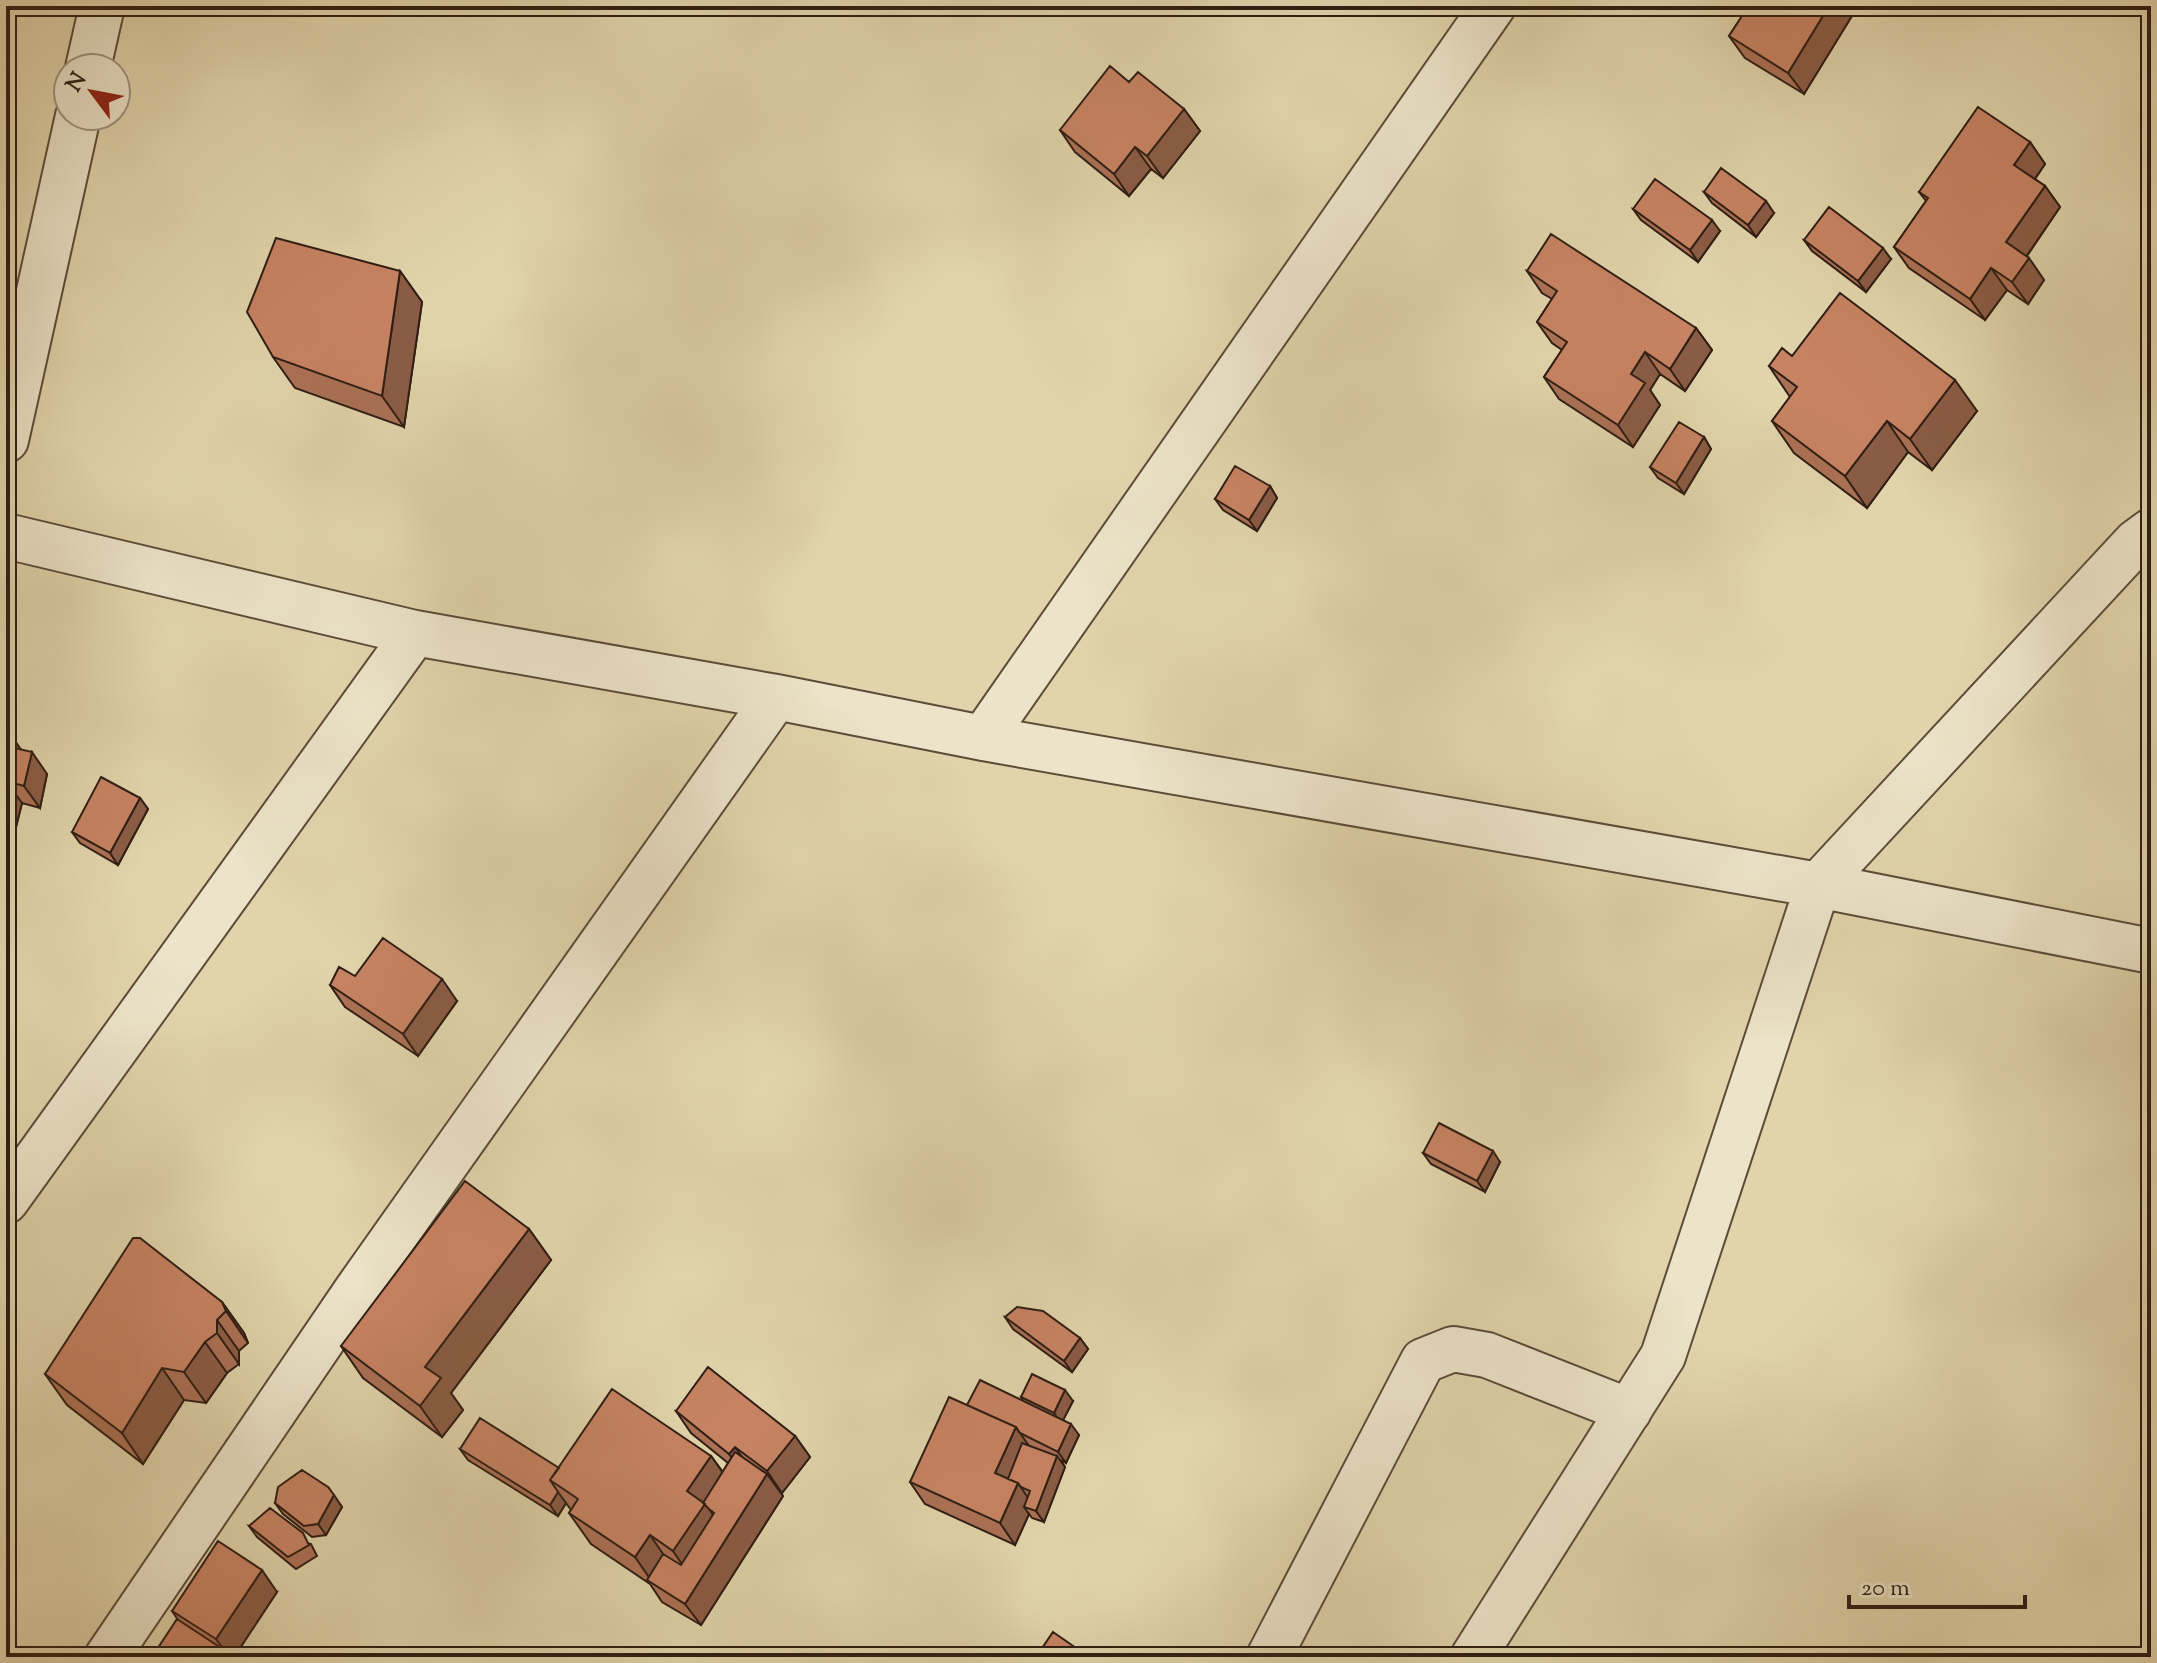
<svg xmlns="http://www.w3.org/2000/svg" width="2157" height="1663" font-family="'Sorts Mill Goudy',serif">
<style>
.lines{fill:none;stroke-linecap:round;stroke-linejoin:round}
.minor-casing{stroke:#5c4c3a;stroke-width:48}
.minor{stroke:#ece3c8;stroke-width:44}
.wall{fill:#ab7155;stroke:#2f1e14;stroke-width:2}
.shaded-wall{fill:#8b5c45;stroke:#2f1e14;stroke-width:2}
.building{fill:#c78363;stroke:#2f1e14;stroke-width:2}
</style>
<rect width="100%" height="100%" fill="#e1d4ab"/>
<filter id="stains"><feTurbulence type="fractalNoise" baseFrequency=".0025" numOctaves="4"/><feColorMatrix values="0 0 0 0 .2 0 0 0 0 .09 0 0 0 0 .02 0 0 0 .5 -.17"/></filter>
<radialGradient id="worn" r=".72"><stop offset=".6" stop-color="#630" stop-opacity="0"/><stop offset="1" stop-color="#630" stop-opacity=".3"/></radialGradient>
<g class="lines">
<defs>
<path id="minor" d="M88,68l14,-62
M6,440l72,-324
M6,536l409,97 361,64 207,41 835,147 333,66
M983,738l510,-732
M6,1201l409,-568
M107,1657l249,-366 420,-594
M1269,1657l154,-296 30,-12 34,6 142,56
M1473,1657l190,-301 155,-471 318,-343 15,-11"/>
</defs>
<!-- minor casing -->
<use href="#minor" class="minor-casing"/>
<!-- minor -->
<use href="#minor" class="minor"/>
</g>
<!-- wall -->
<path class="wall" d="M1730,6h128l-54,88 -59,-36 -16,-22 13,-20 -10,-7z
M1129,82l55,27 16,22 -37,47 -12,-9 -22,27 -54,-44 -15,-22z
M2030,142l15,22 -10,15 10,7 15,21 -33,49 17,24 -16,24 -21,-14 -22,30 -76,-52 -15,-21 32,-46 -7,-9z
M1704,192l70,21 -18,24 -44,-34z
M1633,209l87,22 -22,31 -57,-42z
M1804,240l87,19 -25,33 -54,-41z
M400,271l22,31 -18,125 -109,-39 -22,-31z
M1527,271l169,57 16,22 -27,41 -25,-17 -10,16 10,15 -27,42 -74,-48 -15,-22 18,-27 -10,-7 -15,-21 15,-23 -10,-6z
M1792,356l185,55 -45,59 -24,-18 -41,56 -73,-55 -22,-32 18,-24 -21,-31z
M1704,437l7,12 -27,45 -26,-16 -8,-11z
M1270,486l7,12 -20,33 -34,-21 -8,-11z
M6,729l14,20 27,25 -7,34 -18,-5 -16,64z
M140,798l8,11 -30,56 -38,-22 -8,-11z
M355,976l102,25 -39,55 -73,-49 -15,-22z
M1423,1153l77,9 -15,30 -54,-28z
M529,1229l22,31 -100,133 12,17 -21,27 -79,-59 -22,-32z
M222,1302l22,31 4,10 -9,8v13l-12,9 -21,30 -22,-3 -41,64 -76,-59 -22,-31z
M1005,1317l75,21 8,11 -16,23 -59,-43z
M1021,1397l52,4 -10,19 16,15 -13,28 -6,-3 5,7 -21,55 -12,-4 -3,-4 -14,31 -90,-41 -15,-22 57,-77 56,-4z
M676,1411l119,25 15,21 -28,36 -3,-2 4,5 -82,129 -39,-23 -12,-18 -59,-40 -22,-31 2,-3 -5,-7 -8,13 -90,-56 -8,-11 99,19 152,-12 12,16 5,-9 -37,-30z
M328,1487l14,20 -16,28 -14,2 -29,-23 -8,-11z
M249,1526l62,18 6,12 -21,13 -39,-32z
M277,1592l-43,65h-82l26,-37 -6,-9z"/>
<!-- shaded-wall -->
<path class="shaded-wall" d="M1829,6h29l-54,88 -16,-21z
M1184,109l16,22 -37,47 -16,-22z
M2030,142l15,22 -16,23 -15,-22z
M1135,147l16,22 -22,27 -15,-22z
M2045,186l15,21 -39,57 -15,-22z
M1766,201l8,12 -18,24 -8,-12z
M1712,220l8,11 -22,31 -8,-12z
M1883,248l8,11 -25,33 -8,-11z
M2029,258l15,22 -16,24 -16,-22z
M1991,268l16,22 -22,30 -15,-21z
M400,271l22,31 -18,125 -22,-31z
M1696,328l16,22 -27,41 -15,-22z
M1645,352l15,22 -10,16 10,15 -27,42 -15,-22 13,-51z
M1955,380l22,31 -45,59 -22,-31z
M1887,421l21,31 -41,56 -22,-32z
M1704,437l7,12 -27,45 -8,-11z
M1270,486l7,12 -20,33 -8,-11z
M7,729l15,22 -16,-3z
M32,752l15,22 -7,34 -16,-22z
M6,781l16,22 -16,64z
M140,798l8,11 -30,56 -8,-12z
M442,979l15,22 -39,55 -15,-22z
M1493,1151l7,11 -15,30 -8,-11z
M529,1229l22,31 -100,133 12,17 -21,27 -22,-31 5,-39z
M222,1302l22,31 4,10 -22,-32z
M217,1320l22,31v13l-22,-31z
M1080,1338l8,11 -16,23 -8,-11z
M205,1342l22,31 -21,30 -22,-31z
M162,1368l22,32 -41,64 -21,-31z
M1065,1390l8,11 -12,23 -7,-11z
M1071,1424l8,11 -13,28 -8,-11z
M1016,1427l15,22 -16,36 -20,-12z
M795,1436l15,21 -28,36 -15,-22z
M735,1447l15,21 -5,7 -16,-21z
M711,1456l22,31 -24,22 18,26 -32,48 -22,-32 14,-60z
M1057,1456l8,11 -21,55 -8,-11z
M767,1474l16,22 -82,129 -16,-21z
M1018,1483l15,22 -9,2 5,7 -14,31 -15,-22z
M558,1492l8,11 -8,13 -8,-11z
M334,1495l8,12 -16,28 -8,-11z
M650,1535l22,32 -19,16 -18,-26z
M262,1570l15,22 -43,65h-5l-13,-18z
M221,1648l6,9h-12z"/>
<!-- building -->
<path class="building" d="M1747,6h82l-41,67 -59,-37 19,-29z
M1110,66l19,16 9,-10 46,37 -37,47 -12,-9 -21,27 -54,-44z
M1978,107l52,35 -16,23 31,21 -39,56 23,16 -17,24 -21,-14 -21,31 -76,-52 34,-49 -9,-6z
M1721,168l45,33 -18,24 -44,-33z
M1655,179l57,41 -22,30 -57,-41z
M1829,207l54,41 -25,33 -54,-41z
M1551,234l145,94 -26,41 -25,-17 -14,22 14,9 -27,42 -74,-48 23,-35 -30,-20 20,-31 -30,-20z
M276,238l124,33 -18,125 -109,-39 -26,-45z
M1840,293l115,87 -45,59 -23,-18 -42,55 -73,-55 25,-34 -28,-21 13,-18 10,8z
M1679,422l25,15 -28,46 -26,-16z
M1235,466l35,20 -21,34 -34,-21z
M6,746l26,6 -8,34 -18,-5v2z
M101,777l39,21 -30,55 -38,-21z
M383,938l59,41 -39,55 -73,-49 9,-18 16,9z
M1439,1123l54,28 -16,30 -54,-28z
M465,1181l64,48 -104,138 16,11 -21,28 -79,-60z
M133,1238h7l82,64 4,9 -9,9v13l-12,9 -21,30 -22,-4 -40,65 -77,-59z
M1017,1307l26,4 37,27 -16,23 -59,-44z
M708,1367l87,69 -28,35 -32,-24 -6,7 -53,-43z
M1032,1374l33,16 -11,23 -33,-16z
M980,1380l91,44 -13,28 -38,-19 -4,-6 -49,-22z
M612,1389l99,67 -24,35 18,13 -32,47 -23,-16 -15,22 -66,-44 9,-14 -28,-19z
M949,1397l67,30 -21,46 23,10 -18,40 -90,-41z
M480,1418l79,50 -9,12 8,12 -8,13 -90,-56z
M1022,1443l35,13 -21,55 -12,-4 6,-16 -9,-4 -3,-4 -10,-4z
M735,1452l32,22 -82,130 -38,-24 16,-26 18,11 33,-52 -5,-4 -6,-6z
M302,1470l26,17 6,8 -16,29 -14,2 -29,-23 3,-16z
M270,1508l33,25 6,12 -21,12 -39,-31z
M218,1541l44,29 -46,69 -44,-28z
M177,1619l44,29 -6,9h-63z
M1053,1632l36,25h-53z"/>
<!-- margin -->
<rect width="2157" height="1663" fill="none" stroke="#e1d4ab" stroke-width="32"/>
<rect x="8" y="8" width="2141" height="1647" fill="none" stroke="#2f1e14" stroke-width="4"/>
<rect x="16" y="16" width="2125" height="1631" fill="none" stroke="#2f1e14" stroke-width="2"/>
<!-- north arrow -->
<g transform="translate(92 92) rotate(302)"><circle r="38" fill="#ece3c8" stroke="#a09480" stroke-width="2"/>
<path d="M0-6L14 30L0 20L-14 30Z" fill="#8f2418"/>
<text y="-12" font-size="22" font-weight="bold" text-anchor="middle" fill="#2f1e14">N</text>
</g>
<!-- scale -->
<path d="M1849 1595v12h176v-12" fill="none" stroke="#2f1e14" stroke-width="4"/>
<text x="1861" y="1595" font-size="24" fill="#2f1e14" stroke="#ece3c8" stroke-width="6" paint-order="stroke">20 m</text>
<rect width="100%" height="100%" filter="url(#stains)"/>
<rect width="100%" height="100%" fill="url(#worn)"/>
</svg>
